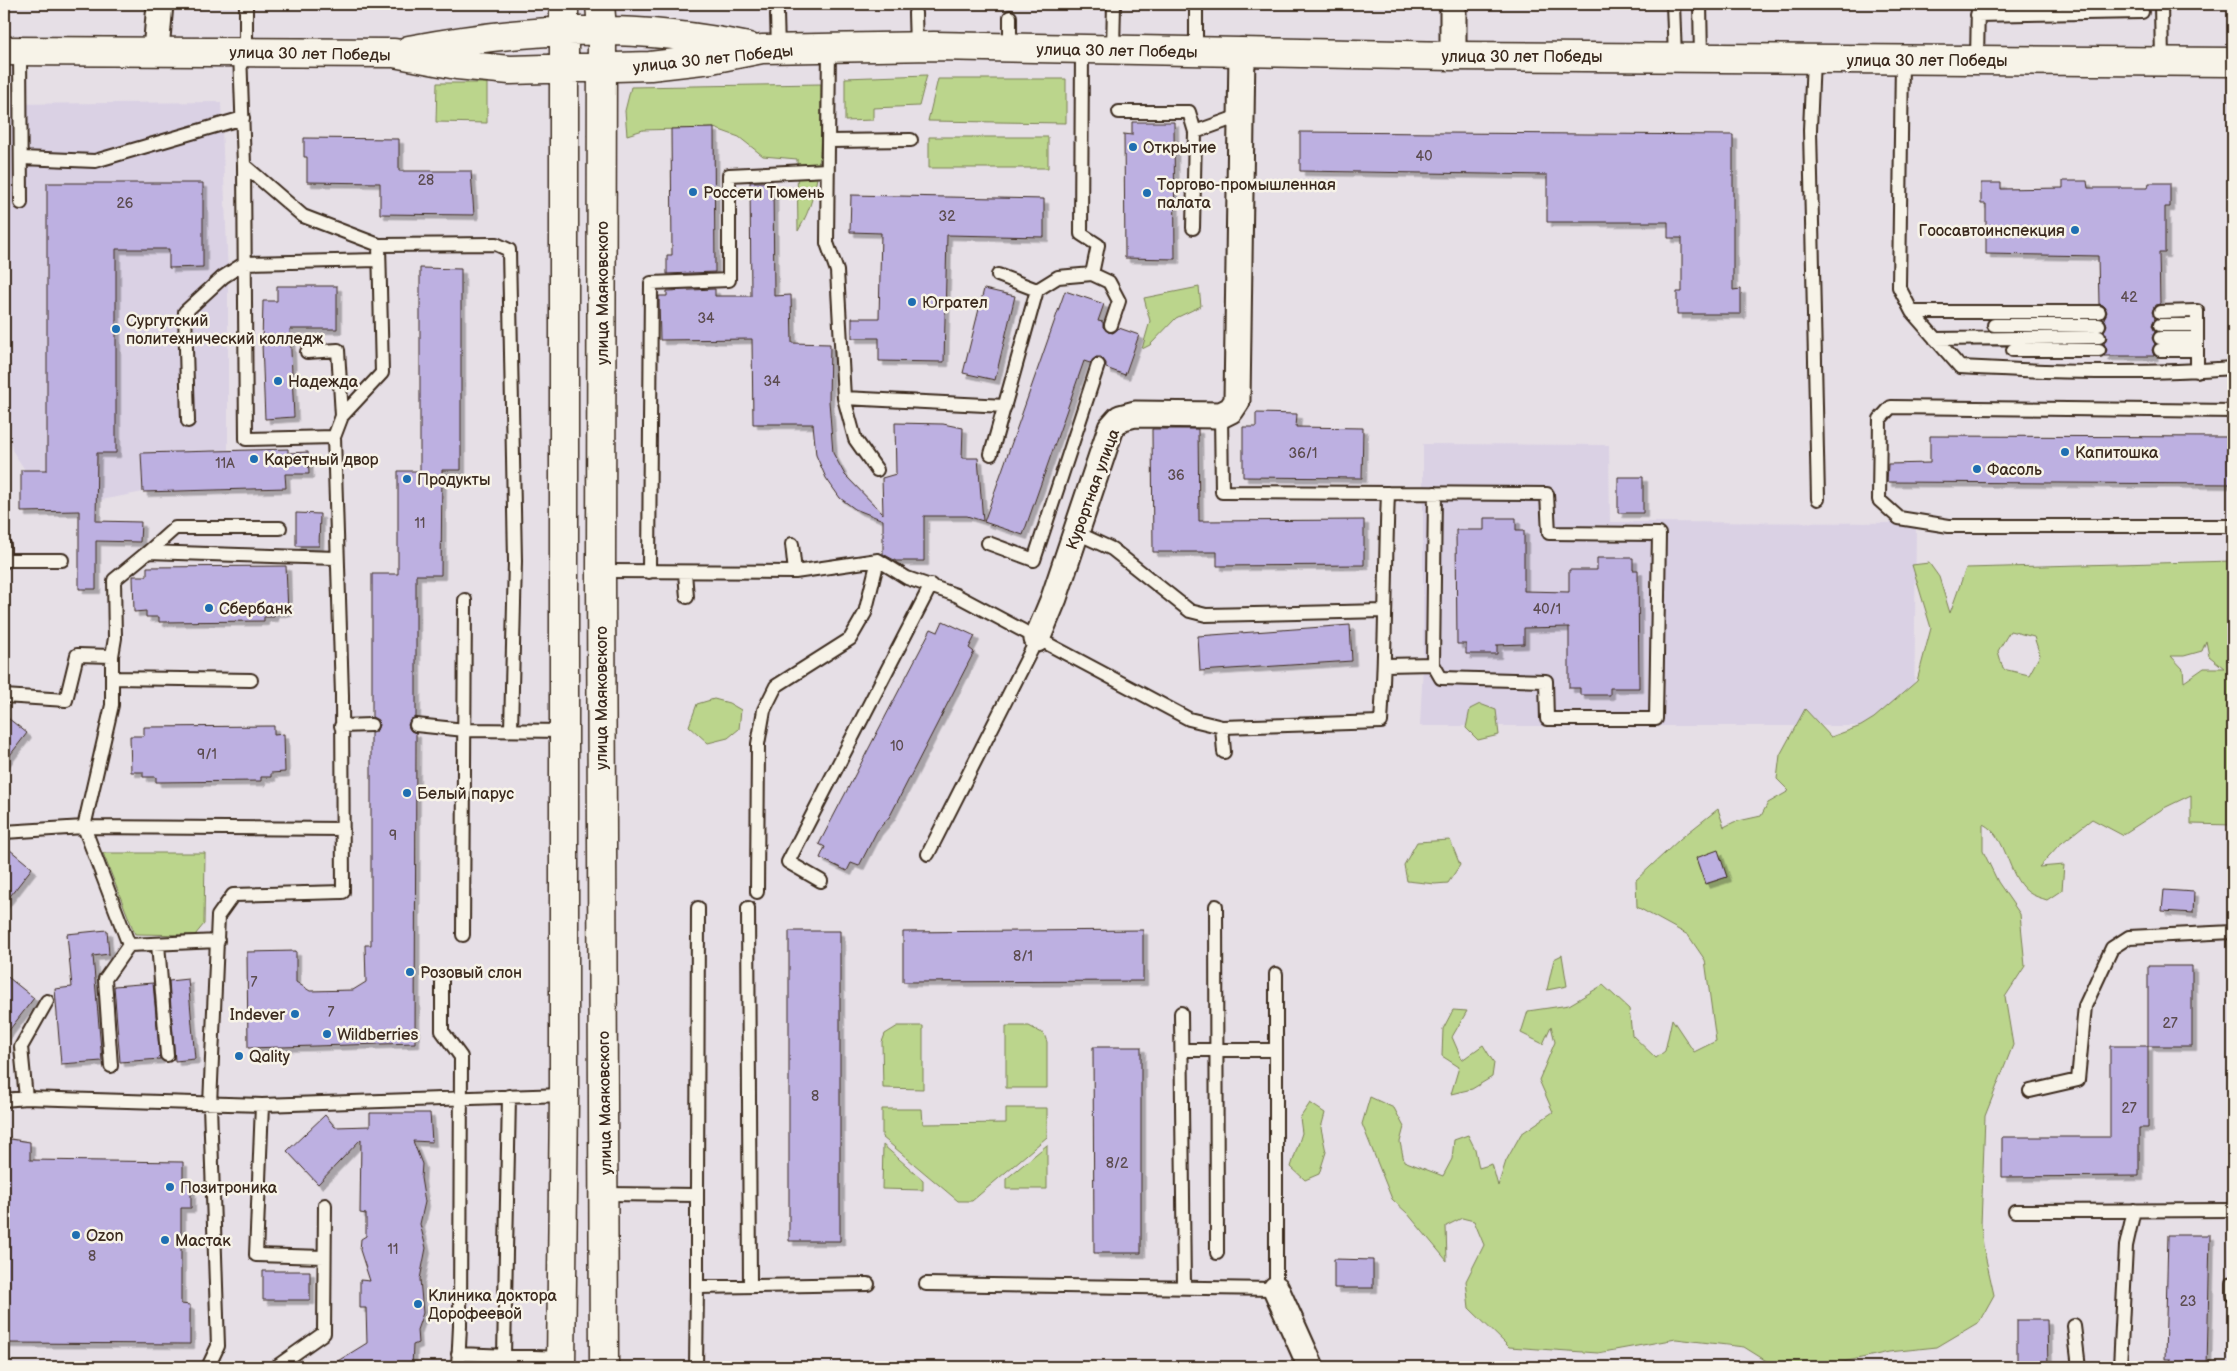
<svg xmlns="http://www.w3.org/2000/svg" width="2237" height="1371" font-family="'Balsamiq Sans',sans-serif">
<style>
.built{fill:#dad1e4}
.green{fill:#bbd58c;stroke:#7b8055;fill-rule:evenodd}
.building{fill:#bdb0e1;stroke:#3b2a1e;filter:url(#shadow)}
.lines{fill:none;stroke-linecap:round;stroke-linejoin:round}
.service-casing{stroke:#3b2a1e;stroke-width:16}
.minor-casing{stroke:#3b2a1e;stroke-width:29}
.secondary-casing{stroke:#3b2a1e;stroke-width:31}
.service{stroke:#f7f3e8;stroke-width:12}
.minor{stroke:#f7f3e8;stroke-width:25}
.secondary{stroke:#f7f3e8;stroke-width:28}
.poi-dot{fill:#1f6fb2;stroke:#f7f3e8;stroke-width:2}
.labels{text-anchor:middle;stroke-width:5;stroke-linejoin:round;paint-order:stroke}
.number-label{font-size:14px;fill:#5c4c4f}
.street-label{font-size:16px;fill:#3b2a1e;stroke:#f7f3e8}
.poi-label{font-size:16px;fill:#3b2a1e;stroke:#f7f3e8;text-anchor:start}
</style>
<defs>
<filter id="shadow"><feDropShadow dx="4.5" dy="4.5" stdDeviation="0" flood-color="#0004"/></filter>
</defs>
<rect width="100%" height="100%" fill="#e6dfe6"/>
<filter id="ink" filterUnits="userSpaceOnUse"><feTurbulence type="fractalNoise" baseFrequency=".02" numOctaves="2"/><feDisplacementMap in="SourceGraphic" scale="10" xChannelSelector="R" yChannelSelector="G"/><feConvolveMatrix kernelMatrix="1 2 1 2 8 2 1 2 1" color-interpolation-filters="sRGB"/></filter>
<g filter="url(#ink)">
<!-- built -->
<path class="built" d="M221,102l7,173v176l-87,2 2,39 -47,9v-21h-58v-10h-13l-13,-20 -8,-67v-279z
M1423,444l186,1 1,77 306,1 -2,203h-494l3,-62z"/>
<!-- green -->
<path class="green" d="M927,75l-8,31 -46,2v12l-28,1v-43z
M938,79h128v44l-138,-2z
M437,83h50v40l-51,-1z
M821,84c-1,50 4,103 -23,147l-1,-72 -34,-3 -24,-19 -25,-9 -71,2 -16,5 -2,-24 6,-24z
M929,137h119v31h-119z
M1199,287l2,19 -25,12 -26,27 -8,4 8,-28 -6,-23z
M2233,561v264l-42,-1v-29l-27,13 -42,27 -30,-16 -34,27 -19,21 25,-2 -2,25 -15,10c-6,-2 -14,-4 -19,-8 -22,-17 -19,-54 -45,-68v27l15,31 22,32 5,52 -20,31 8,48 -28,71 -4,109 2,21 11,49 -15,27 -42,25 -48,5 -69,15h-44l-32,-20 -68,-8 -78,14 -89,-6 -40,-39 -3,-27 18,-36 -10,-24 -12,-3 -16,8 1,35 -39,-47 -16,-15 -30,-75 8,-27 24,11 10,19 -4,15 4,19 39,15 9,-17 2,-19 14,-5 7,14 4,19 13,-4 6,22 8,-25 15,-27 32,-22 -14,-32 16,-38 -4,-16 -8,18 -22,-11 7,-22 41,-6 34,-20 26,24 3,26 24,23 9,-7 7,-32 22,33 22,-11 -11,-81 -17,-25 -51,-28 -1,-27 44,-41 38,-30 6,18 10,-5 27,-6 7,-13 21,-12 -12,-12 3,-24 25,-46 26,28 30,-11 13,-8 43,-37 14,-53 -19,-63 17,-2 10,14 11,36 16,-45zM2010,631l24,6 6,18 -11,20 -26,-6 -5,-18zM2206,641l3,15 15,12h-20l-20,14 -1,-13 -12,-13h13l18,-5zM1718,851l9,26 -21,7 -9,-26z
M714,699l15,4 12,7 -2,19 -11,9 -20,5 -19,-17 8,-22z
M1480,704l16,6 3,25 -21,5 -12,-12 4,-19z
M1450,840l10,25 -12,18 -13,1 -28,-3 -3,-16 13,-23z
M103,853h102l-1,71 -9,11 -60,-1z
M1562,955l5,31 -20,4 7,-31z
M1453,1010l14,1 -15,26 10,23 21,-15 11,18 -2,14 -20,12 -21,5 8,-27 -17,-11 1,-27z
M898,1026h25v63l-40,-1 -1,-46 3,-8z
M1006,1026h23l15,8 3,8v46h-41z
M1310,1103l15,10 -4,15 5,24 -7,22 -14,6 -14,-13 11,-34 -2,-15z
M1006,1108h41v29l-75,64h-14l-76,-64v-28h40l1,15 83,-1z
M883,1145l40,35v10l-41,-1z
M1047,1145v44h-41v-10z"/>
<!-- building -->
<path class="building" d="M1132,122h42l1,137 -50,-1 -1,-124 8,1z
M714,128l1,144 -48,2v-19h5l-1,-126z
M1300,132l433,3v155l8,-1v25h-64v-22h5v-54h-14v-16h-121v-47l-247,-4z
M304,138l95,1v32h72l3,44 -94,-1v-31l-73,-1v-25h-3z
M2063,181h24l1,7h60l1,-5h21v24h-5v46h-6l1,51 -5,1 -3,7 3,6 -3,7 3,7 -3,6 3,6 -3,6 2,6h-50l3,-6 -3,-6 3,-7 -3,-6 3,-6 -3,-7 3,-6 -4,-7 -4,-1 -1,-48 -112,-2v-50h-5v-21h20v6l62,-1z
M750,182h23l1,114 17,-1 1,48 38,1 -1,57 4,52 12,22 38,39 -1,-36 14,-4 -1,-51 48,1 20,4 -1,30h16l5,63 -16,-5h-43v45h-28l-13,-7v-34l-28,-11 -15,-11 -14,-20 -10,-23 -3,-31h-60l-1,-85 -92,1 -1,-44h8v-5l48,-2v7h36z
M47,183h156v84l-34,1v-19h-53v204h-19l-1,68 45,1 -1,20 -44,-1v48h-17v-78l-58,1v-42h26z
M851,195l193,4v38l-97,-2 -3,127 -65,-1v-23h-27v-20h27l2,-85 -31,-1z
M420,268l41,1v201h-19l-1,105h-25v142l-6,3 -2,5 3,6 5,2 -1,310 -167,5 -1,-96 49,-1v31l14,9 43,-1 13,-8 -1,-37h6v-212l5,-1 3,-7 -1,-5 -6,-3v-143h26v-103h22z
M277,286h60v43h-47l4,88 -29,2 -3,-75 1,-43h14z
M984,289l31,7 -20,84 -32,-7z
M1065,291l39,13 -6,17 5,1v5l5,5 5,1 6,-5 20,7 -14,40 -19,-7v-5l-5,-6h-5l-6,6 -6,-2 -61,174 -39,-13z
M1256,413l41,1 -1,13 67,1 -1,50 -119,-1v-50h13z
M1152,429h46l1,92 165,-1v45l-147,1v-14h-64z
M1930,436l303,1v47l-346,-2 1,-18 42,-1z
M288,449v4l20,-1 1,22h-24l1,14 -143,4 -2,-39z
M1618,477h25v36h-25z
M296,513l24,1 -1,32h-23z
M1484,518h32v12h8v61l45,1v-22h28v-12h36v12h5l1,118h-29v7h-30v-7h-11v-61l-45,1v16l-27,1v9h-31v-10h-9l-1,-114h28z
M286,566l2,46h-14v5h-10v4l-105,1v-5h-13v-6l-12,1 -1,-36h14v-9z
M943,621l32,15 -6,12 5,4 -84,164 -13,15 -18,35 -8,-3 -4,8 -27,-13 5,-11 -6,-3 112,-215 7,3z
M1350,625l2,36 -152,10 -2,-35z
M4,715l23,18 -23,30z
M274,726v9l10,-1 1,38 -14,1v4h-10v4l-105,1v-5h-13v-5h-12l-1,-36h14v-9z
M4,845l28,23 -28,36z
M1718,850l9,27 -22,7 -9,-26z
M2164,890l30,2 -1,21 -31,-2z
M107,930l2,24 -16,2 9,105 -41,3 -6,-75 17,-2 -5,-53z
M1143,930v51l-240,1v-50z
M789,931h51v310h-51z
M2148,966h44v80h-44z
M4,974l30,24 -30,39z
M188,979l7,80 -20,2 -6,-80z
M153,983l7,76 -40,3 -6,-76z
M2110,1046h38v82h-9v48l-137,1v-40h108z
M1093,1047h48v206h-47z
M370,1113h60l2,29 -19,-1 9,23 -1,14 4,24 -5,22 6,24 -6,31 3,34 -6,17 1,13 -5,2 -1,22h-84l39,-24 -1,-35h-6v-28l10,1 -10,-31 1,-11 5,-3v-22l-6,-1 1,-74 -43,45 -31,-33 38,-36 10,12 35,-1z
M4,1138l26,4v18l153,2v20l8,1v25h-10v96l9,1v39l-186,-1z
M2168,1235h42l-3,132h-37l1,-8h-6z
M1334,1259l39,1v28h-39z
M263,1271h47v29h-47z
M2017,1320h30l1,47h-31z"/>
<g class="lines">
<defs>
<path id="service" d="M1673,4l2,53
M1700,4l1,54
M2161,4l1,58
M915,13l1,34
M777,14l1,35
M1977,15l165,-3
M1010,17v31
M829,48l-2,195 10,28 7,127 11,41 22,31
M1113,49l1,-45
M1082,50l-1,184 17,11 -6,29
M20,51l1,152
M1196,51v-47
M240,52l4,113 2,274 88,-2
M246,52v-48
M1813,59l-3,71 8,369
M1902,60l-3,227 13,25 48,55c91,5 183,8 273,1
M1977,60l1,-56
M1119,112h70l6,20 -2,96
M1195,132l36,-13 8,-7
M829,141l82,-1
M22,158l73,3 148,-43
M244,165l59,51 76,29 117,-1 13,6 6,311 -4,169
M1037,290l21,-13 34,-3 17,8 10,19 -8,24
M1912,312h187
M2160,312l37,-1v60
M1994,325h105
M2160,325h37
M2160,338h37
M1935,339l164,-2
M2013,350h86
M2160,350h37
M307,352l31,-2 4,66
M844,398l161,8
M2233,411l-342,-4 -11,12 -1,81 20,18 50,8h284
M188,421l-3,-109 38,-35 22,-14 133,-3
M991,454l46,-164 -39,-15
M1388,493l159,1 2,39 110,1 -3,185h-109l-1,-38 -105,-3 -8,-14 2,-171
M1075,532l37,17 78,62 16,4 178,-4
M988,543l46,17 64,-195
M792,544l3,28
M4,545v17
M148,552l27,-24h105
M4,560h58
M601,571l194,1 83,-12 29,18 49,17 233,124 33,8 159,-5c5,-76 4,-152 7,-229l-166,-1 -1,-77
M649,572l2,-289 78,-3v-105l98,-5
M685,573l2,24
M1385,665l48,-1
M112,678l139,2
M4,696l62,4 11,-45 35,1
M416,725l49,5 99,1
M341,726l30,-1
M1222,727l2,25
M4,832l80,-5 259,2
M928,854l109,-215
M821,881l-33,-19 143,-277
M757,892l1,-148 6,-34 12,-24 74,-47 15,-26 13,-53
M1216,906l1,347
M748,908l2,378
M463,935l2,-335
M218,941l-89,4 -45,-118 28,-122v-49l3,-18 -1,-58 34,-28 188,6
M158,944l9,111
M442,981v50l19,26 -1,269 -2,41
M1181,1013l3,274
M1182,1050h93
M111,1066l-6,-87 24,-34
M2030,1091l48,-11 7,-74 27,-58 17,-11 104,-5
M26,1098l-5,-51 26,-46
M4,1100l22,-2 236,7 302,-10
M262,1105l-6,150 68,2
M605,1194l92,1v92l171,-3
M697,1195l1,-287
M2015,1211l218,-1
M2233,1283v12
M926,1284l350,5v-315
M2074,1326l5,41
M458,1354l103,4
M504,1356l5,-260
M208,1367l10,-21 -8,-241 8,-189 15,-21 110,-3 -1,-197 -8,-258 8,-21 40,-43 -3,-128
M276,1367l48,-34 1,-128
M696,1367l1,-80
M2120,1367l6,-121 8,-36"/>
<path id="minor" d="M156,50l4,-46
M1453,56v-52
M1037,639l17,-41 57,-170 9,-10 15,-4 86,1 10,-5 6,-9 5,-350
M1276,1289l35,78"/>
<path id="secondary" d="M600,4l2,25 -1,542 3,796
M409,50c116,-22 222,-28 339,-3
M4,51l390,2 63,12 53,5 140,-4 61,-7 51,-10 172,-3 519,10 780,6
M561,1367l3,-272v-1091"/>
</defs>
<!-- service casing -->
<use href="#service" class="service-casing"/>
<!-- minor casing -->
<use href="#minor" class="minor-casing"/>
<!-- secondary casing -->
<use href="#secondary" class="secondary-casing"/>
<!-- service -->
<use href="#service" class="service"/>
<!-- minor -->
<use href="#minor" class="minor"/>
<!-- secondary -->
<use href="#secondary" class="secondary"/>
</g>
</g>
<!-- markers -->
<g class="poi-dot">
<circle cx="1133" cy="147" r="5"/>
<circle cx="693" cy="192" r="5"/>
<circle cx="1147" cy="193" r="5"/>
<circle cx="2075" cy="230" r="5"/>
<circle cx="912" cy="302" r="5"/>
<circle cx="116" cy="329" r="5"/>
<circle cx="278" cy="381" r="5"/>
<circle cx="2065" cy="452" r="5"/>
<circle cx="254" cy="459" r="5"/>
<circle cx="1977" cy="469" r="5"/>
<circle cx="407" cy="479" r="5"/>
<circle cx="209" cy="608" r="5"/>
<circle cx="407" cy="793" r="5"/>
<circle cx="410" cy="972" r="5"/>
<circle cx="295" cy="1014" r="5"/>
<circle cx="327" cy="1034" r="5"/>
<circle cx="239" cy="1056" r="5"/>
<circle cx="170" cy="1187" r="5"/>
<circle cx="76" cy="1235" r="5"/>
<circle cx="165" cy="1240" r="5"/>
<circle cx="418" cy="1304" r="5"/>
</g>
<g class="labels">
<!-- number labels -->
<g class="number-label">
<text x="1424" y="161">40</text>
<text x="426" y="185">28</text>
<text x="125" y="208">26</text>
<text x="947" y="221">32</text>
<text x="2129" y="302">42</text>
<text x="706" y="323">34</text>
<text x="772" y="386">34</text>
<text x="1303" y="458">36/1</text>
<text x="225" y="468">11А</text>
<text x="1176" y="480">36</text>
<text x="420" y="528">11</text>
<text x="1547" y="614">40/1</text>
<text x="897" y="751">10</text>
<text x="207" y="759">9/1</text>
<text x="393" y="840">9</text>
<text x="1023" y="961">8/1</text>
<text x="254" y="987">7</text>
<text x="331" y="1017">7</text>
<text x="2170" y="1028">27</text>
<text x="815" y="1101">8</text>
<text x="2129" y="1113">27</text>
<text x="1117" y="1168">8/2</text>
<text x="393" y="1254">11</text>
<text x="92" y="1261">8</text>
<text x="2188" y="1306">23</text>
</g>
<!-- street labels -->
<g class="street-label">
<text transform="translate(1117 50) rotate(1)" y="6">улица 30 лет Победы</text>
<text transform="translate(310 53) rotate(1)" y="6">улица 30 лет Победы</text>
<text x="1522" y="62">улица 30 лет Победы</text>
<text transform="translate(713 58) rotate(-6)" y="6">улица 30 лет Победы</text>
<text x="1927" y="66">улица 30 лет Победы</text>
<text transform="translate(602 293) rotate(-90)" y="6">улица Маяковского</text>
<text transform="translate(1092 489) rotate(-70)" y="6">Курортная улица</text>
<text transform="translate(601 698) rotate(-90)" y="6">улица Маяковского</text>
<text transform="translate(604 1103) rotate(-91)" y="6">улица Маяковского</text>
</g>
<!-- poi labels -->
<g class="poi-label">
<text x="1143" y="153">Открытие</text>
<text x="1157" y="190">Торгово-промышленная<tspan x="1157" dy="18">палата</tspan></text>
<text x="703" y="198">Россети Тюмень</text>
<text x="2065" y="236" text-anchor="end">Гоосавтоинспекция</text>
<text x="922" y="308">Югрател</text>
<text x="126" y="326">Сургутский<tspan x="126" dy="18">политехнический колледж</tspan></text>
<text x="288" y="387">Надежда</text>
<text x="2075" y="458">Капитошка</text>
<text x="264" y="465">Каретный двор</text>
<text x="1987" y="475">Фасоль</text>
<text x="417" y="485">Продукты</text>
<text x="219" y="614">Сбербанк</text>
<text x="417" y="799">Белый парус</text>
<text x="420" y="978">Розовый слон</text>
<text x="285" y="1020" text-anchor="end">Indever</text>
<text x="337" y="1040">Wildberries</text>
<text x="249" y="1062">Qality</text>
<text x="180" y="1193">Позитроника</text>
<text x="86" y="1241">Ozon</text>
<text x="175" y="1246">Мастак</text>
<text x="428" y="1301">Клиника доктора<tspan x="428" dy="18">Дорофеевой</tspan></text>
</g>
</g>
<!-- margin -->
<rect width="2237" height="1371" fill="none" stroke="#f7f3e8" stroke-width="20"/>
<rect x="10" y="10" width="2217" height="1351" fill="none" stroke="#3b2a1e" stroke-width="2" filter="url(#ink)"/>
</svg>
